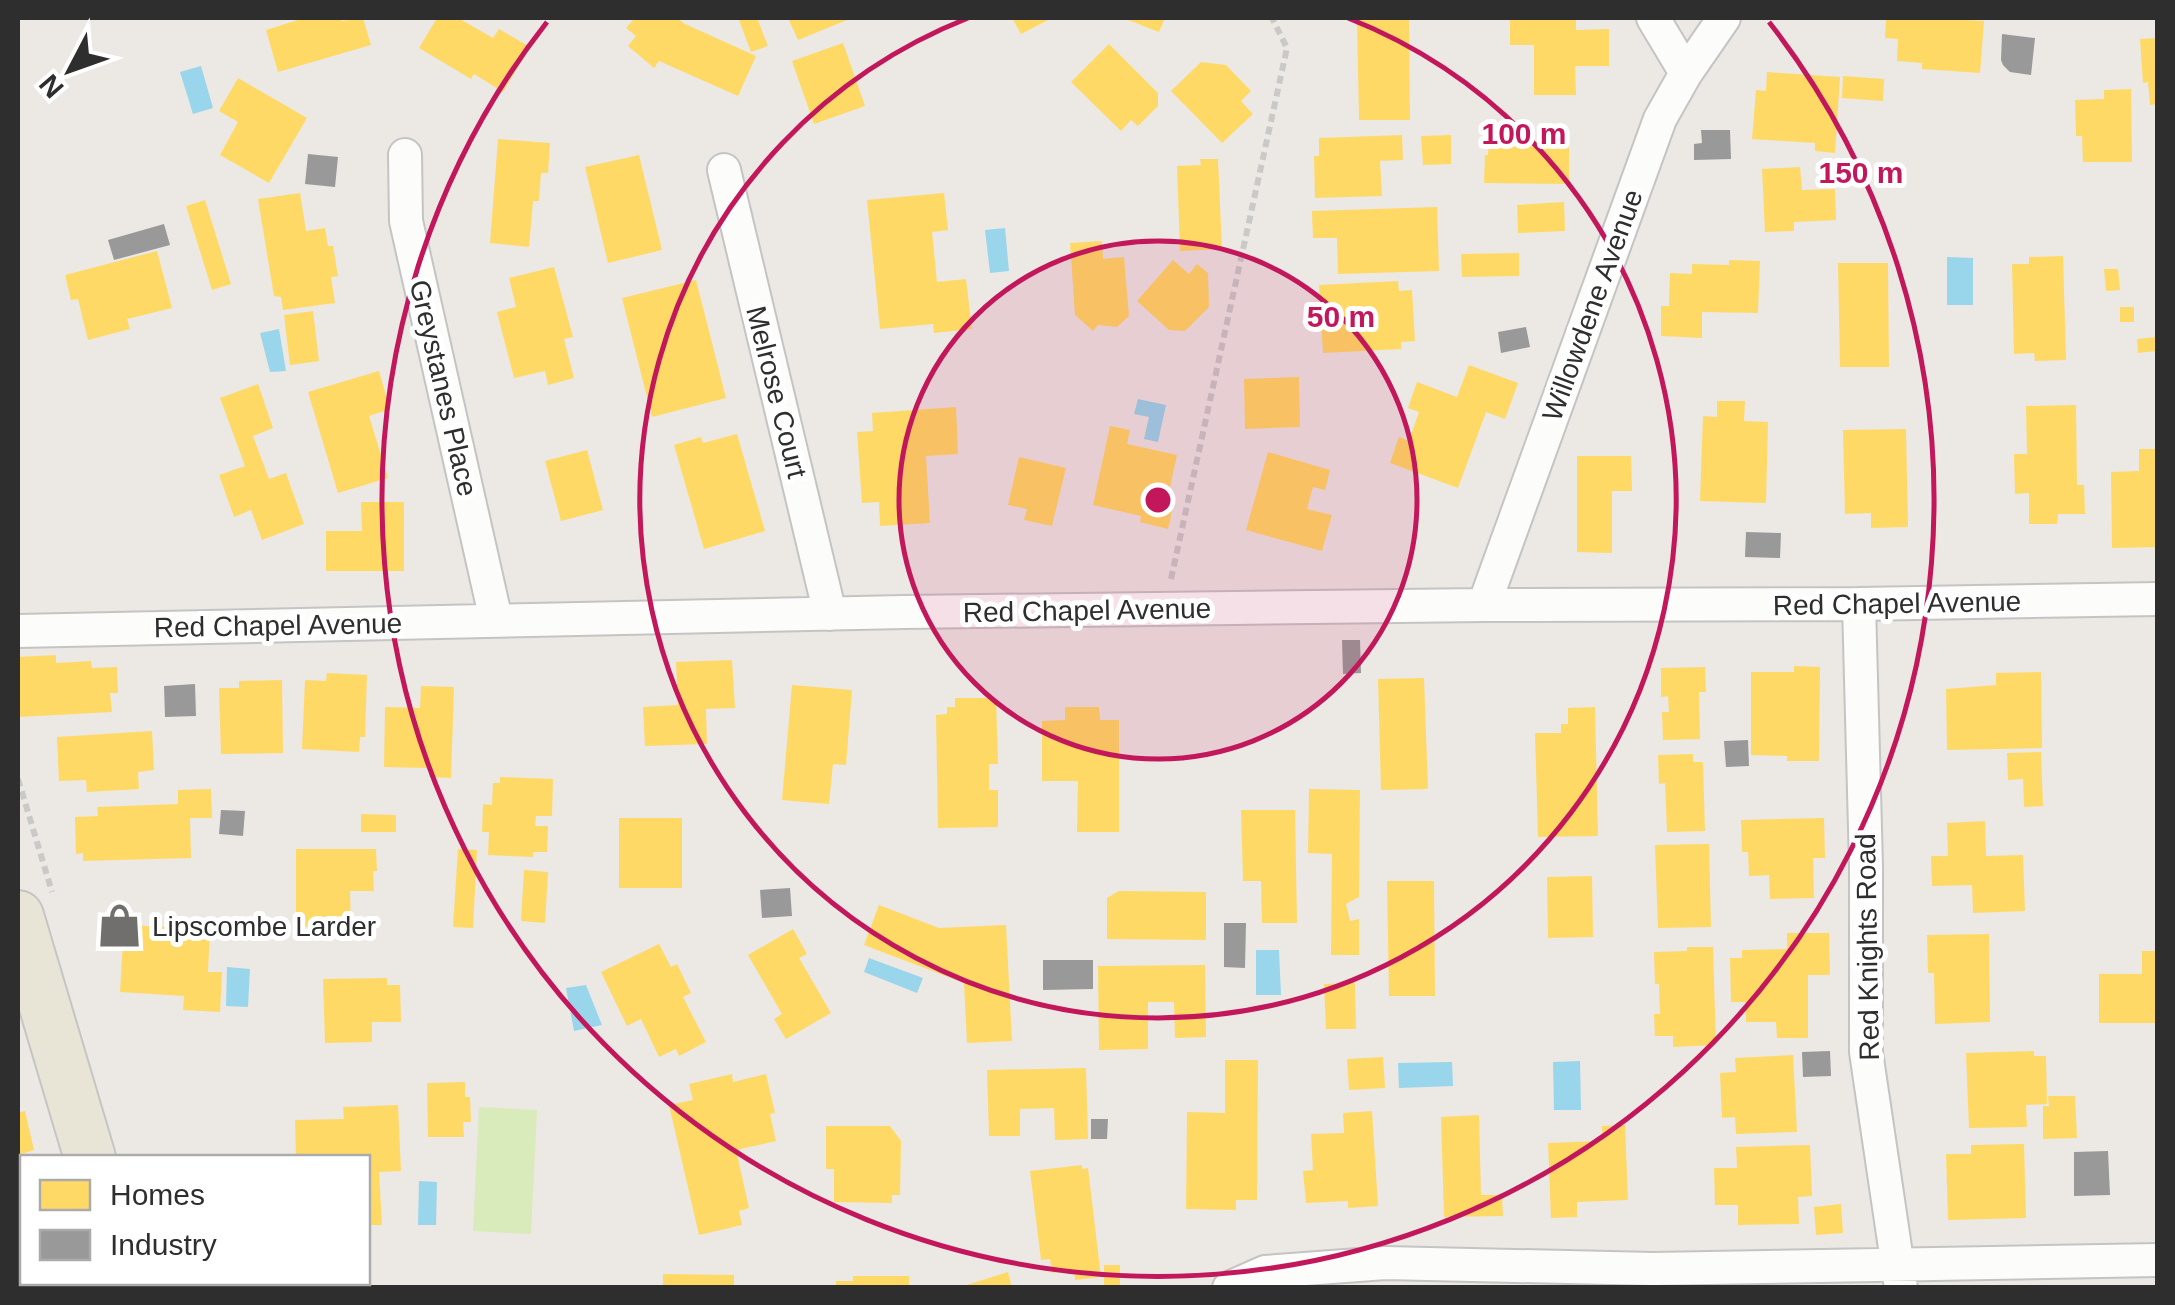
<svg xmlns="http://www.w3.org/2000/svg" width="2175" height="1305" font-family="Helvetica,sans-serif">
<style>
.pitch{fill:#d9eabb}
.water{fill:#99d6ec}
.homes{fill:#ffd966}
.industry{fill:#999}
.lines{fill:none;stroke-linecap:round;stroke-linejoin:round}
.street-casing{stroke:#c5c4c5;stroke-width:36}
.primary-casing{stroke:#c6c5c4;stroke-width:54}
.path{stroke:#c9c9c8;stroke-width:6;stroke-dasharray:8 5;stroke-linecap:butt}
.street{stroke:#fcfcfb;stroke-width:32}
.primary{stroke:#e8e4d6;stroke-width:50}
.ring{fill:none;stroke:#c2185b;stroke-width:5}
.labels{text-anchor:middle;stroke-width:10;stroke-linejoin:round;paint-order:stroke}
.street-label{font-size:28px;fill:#2e2e2e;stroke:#fff}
.poi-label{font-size:28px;fill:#2e2e2e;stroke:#fff;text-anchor:start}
.centre{fill:#c2185b;stroke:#fff;stroke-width:5}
.ring-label{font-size:30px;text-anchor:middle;font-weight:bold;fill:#c2185b;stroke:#fff;stroke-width:10;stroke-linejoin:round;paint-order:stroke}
</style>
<rect width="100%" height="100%" fill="#ece8e4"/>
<!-- pitch -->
<path class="pitch" d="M479,1107l58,3 -6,124 -58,-3z"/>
<!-- water -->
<path class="water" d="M201,66l12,42 -20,6 -13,-42z
M1005,228l4,43 -19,2 -5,-43z
M1947,257l26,1v47h-26z
M279,329l7,42 -16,1 -10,-39z
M1138,399l28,6 -8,37 -14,-3 5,-22 -15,-3z
M1256,950h23l2,45h-25z
M869,958l54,20 -6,15 -53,-21z
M227,967l23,2 -2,38 -22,-1z
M586,985l16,40 -28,6 -8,-43z
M1580,1061l1,49h-27l-1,-48z
M1452,1062l1,24 -54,2 -1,-25z
M419,1181l18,1 -1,43h-18z"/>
<!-- homes -->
<path class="homes" d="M304,18h37l1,3 21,-3 8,27 -93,27 -12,-42z
M437,18h21l35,20 6,-9 31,18 -27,45 -29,-18 -3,5 -52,-31z
M635,18h42l8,6 71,32 -18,40 -79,-35 -5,7 -26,-22 8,-10 -10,-8z
M744,18h13l11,28 -17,6 -12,-32z
M788,18h64l-54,22z
M1012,18h40l-31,16z
M1123,18h42l-6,14z
M1357,18h52l1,102h-51z
M1510,18h66v12l33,-1v37h-34l1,29h-42v-50h-24z
M1886,18h50l48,3 -4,52 -58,-4v-6l-25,-2 1,-22 -13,-1z
M2158,38v66l-8,1 -2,-23 -5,1 -3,-44z
M843,43l22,63 -51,18 -22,-63z
M1109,44l49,49v13l-20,20 -7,-6 -10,11 -50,-49z
M1201,62l25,3 25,26 -10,10 12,13 -31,29 -51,-52z
M1767,72l73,5 -5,76 -20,-2v-8l-63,-4 4,-49 10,1z
M1843,76l41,3 -1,22 -41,-3z
M238,78l69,40 -38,65 -49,-28 18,-33 -19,-11z
M2131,89l1,73h-49l-1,-26h-6l-1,-36 29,-1v-9z
M1402,135l1,25 -23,1 2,35 -67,2 -1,-42h5v-18z
M1451,135v29l-28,1 -2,-29z
M498,139l52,4 -2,30h-7l-2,28h-6l-4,46 -39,-4z
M1489,142h80v42l-85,-1 1,-28h3z
M639,155l23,95 -54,13 -23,-96z
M1200,159h18l4,90 -42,2 -3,-85 24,-1z
M1800,167l2,23 33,-1 1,31 -42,2v9l-29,1 -3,-63z
M300,193l6,38 19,-3 3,18h5l5,30 -7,1 4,26 -52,7 -2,-13 -7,-1 -16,-97z
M944,193l4,37 -16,2 5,50 29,-3 6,50 -38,4 -1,-9 -53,5 -13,-129z
M205,200l26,84 -19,6 -26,-84z
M1564,202l1,29 -47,2 -1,-28z
M1437,207l2,64 -101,3 -1,-36h-24l-1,-27z
M1102,241l1,18 21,-2 5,59 -12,11 -19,-2 -5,6 -18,-16 -5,-72z
M157,251l15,57 -45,11 3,10 -42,11 -10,-41 -7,1 -6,-25z
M1519,253v23l-57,1 -1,-23z
M2063,256l3,104 -31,1 -1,-8 -20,1 -2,-90h17v-7z
M1173,260l16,14 8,-10 11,9 1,34 -24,24 -16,-1 -32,-29z
M1729,260l31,1 -2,52 -56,-1v26l-41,-2v-30h8l1,-33 22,1v-10l37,1z
M1838,263h50l1,104h-49z
M554,267l19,70 -9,2 10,39 -26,7 -3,-14 -31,7 -17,-66 19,-5 -7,-29z
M2104,269h14l2,21 -14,1z
M696,280l30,118 -74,19 -30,-119z
M1398,281l1,10 13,-1 3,51 -14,1v7l-78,4 -4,-68z
M2120,307h14v15h-14z
M313,311l6,50 -29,4 -6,-50z
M2156,337l1,14 -19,2 -1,-14z
M1469,365l49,18 -13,36 -19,-7 -28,76 -68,-25 9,-26 10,4 10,-29 -11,-4 9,-26 40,15z
M379,371l11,38 -21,7 19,62 -50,15 -30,-101z
M1299,377l1,50 -55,2 -1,-50z
M258,384l15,44 -20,8 16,43 17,-6 18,51 -42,16 -11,-30 -17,7 -15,-42 26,-9 -25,-68z
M1717,401h28l-1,20 24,1 -2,81 -66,-2 3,-85 14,1z
M2076,405l1,80h7l1,29h-27l-1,10h-28v-31l-14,1 -1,-40h13l-1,-48z
M956,407l2,47 -32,2 4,67 -50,3 -1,-24 -17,1 -5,-71 16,-1 -1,-18z
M1110,426l20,4 -3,14 50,11 -10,46 7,1 -6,27 -28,-7 1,-6 -48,-11z
M1906,429l2,98 -37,1v-15l-26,1 -2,-84z
M737,434l28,97 -61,18 -30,-104 27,-8 2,6z
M2139,449h19v98l-46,1 -1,-76 28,-1z
M587,450l16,60 -42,11 -16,-60z
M1268,452l62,18 -5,20 -12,-3 -6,22 25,6 -10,36 -76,-21z
M1577,456h54l1,35h-20v62l-35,-1z
M1019,457l47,11 -14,58 -28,-6 3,-11 -19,-4z
M361,502h43v69h-78v-40h36z
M56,655v8l35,-2 1,7 25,-1 1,26h-8l2,19 -94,5v-60z
M732,660l3,48 -29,1 1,35 -62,2 -2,-39 35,-2 -2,-43z
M1794,666l26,1 -1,94h-32v-5l-36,-1v-83h43z
M1705,667l1,25h-7l1,47 -37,1 -1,-28h7l-1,-16 -7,1v-29z
M2041,672l1,76 -95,2 -1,-61 50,-4v-12z
M327,673l40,2 -2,62h-5l-1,15 -57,-3 3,-69 21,1z
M1424,678l4,111 -47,1 -3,-111z
M282,680l1,73 -62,1 -2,-66h20v-7z
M792,685l60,5 -6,75 -13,-1 -4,40 -47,-4z
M421,686l33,1 -3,91 -22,-1v-9l-45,-1 1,-60 35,1z
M955,698h41l2,66h-9v26h9v37l-60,1 -2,-113 11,-1v-7h8z
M1065,707h34l1,13h19v112h-42l1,-51h-36v-60l23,-1z
M1595,707l3,129 -60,1 -3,-104h26v-9h7v-16z
M152,731l2,39 -16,2 1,17 -52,3 -1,-12 -27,1 -2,-44z
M2041,752l2,54 -19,1 -1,-28 -15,1 -1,-27z
M1693,754v8h10l2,69 -38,1 -2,-49 -6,1 -1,-29z
M500,777l53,2 -1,37h-16l-1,10h13l-1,26h-14v5l-45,-2 1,-23h-7l1,-28 9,1 1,-22h7z
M211,789l1,29h-22l1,40 -108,3v-8l-7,1 -1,-37 23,-1 -1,-9 81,-3v-14z
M1309,789l51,1 -1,107 -13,7 4,17 9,-2v36h-28l1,-101 -24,-1z
M1241,810h54l2,113h-35l-1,-42h-18z
M361,814l35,1v17h-35z
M619,818h63v70h-63z
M1824,818l1,40h-12l1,40 -44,1 -1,-24 -20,1 -1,-24h-6l-1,-32z
M1985,821l1,35 37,-1 2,56 -52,2 -1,-28 -40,1 -1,-30h17l-1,-33z
M1709,844l2,83 -53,1 -3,-83z
M296,849h80l1,22h-4l1,20h-24l1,35 -55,1z
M458,849l19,1 -4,78 -20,-1z
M524,870l24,2 -3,51 -24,-2z
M1592,876l1,61 -45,1 -1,-61z
M1387,881h47l1,115h-46z
M1119,891l87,1v48l-99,-1v-41z
M879,905l60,23 67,-3 6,116 -45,2 -3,-60 -100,-38z
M124,925l86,4 -2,43h14l-2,40 -37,-2 1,-14 -64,-4z
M793,929l14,25 -8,4 32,55 -45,26 -12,-20 8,-5 -34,-59z
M1787,933h42l1,42h-22v63h-31l-1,-16h-30v-20h-15l-1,-44h12v-8l45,-1z
M1989,934l1,88 -55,2 -1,-51h-6l-1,-38z
M659,944l12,23 6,-3 14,29 -8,4 23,45 -27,14 -3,-7 -17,8 -18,-38 -14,7 -26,-54z
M1687,947h26l3,98 -43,2v-11h-18l-1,-22h6l-1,-30h-4l-1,-32 33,-1z
M2142,951h16v72h-59v-49h43z
M1205,965l1,72 -31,1 -1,-36h-26v47l-49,1 -1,-84z
M387,978v7h13l1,37h-29v20l-47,1 -2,-64z
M1355,983l1,46h-30l-2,-45z
M2034,1051v5h12l1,48 -21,1 1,22 -58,1 -3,-75z
M1793,1055l4,77 -61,2 -1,-17 -13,1 -2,-45 16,-1 -1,-14z
M1383,1057l2,31 -36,2 -2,-31z
M1225,1060h33l-1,140h-21v10l-50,-1 1,-97 38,1z
M1086,1068l2,71 -33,1 -1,-32 -34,1v27h-31l-2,-66z
M732,1074l1,8 33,-8 9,39 -5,1 6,27 -40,9 13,58 -10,3 3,14 -43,10 -30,-130 24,-5 -4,-16z
M465,1082v15h5l1,25h-8l1,15h-36l-1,-54z
M2048,1096h27l2,42 -34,1v-33h6z
M398,1105l3,66 -22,1 3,53h-14v-67h-72l-1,-38 49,-1 -1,-12z
M25,1111l9,39 -16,5v-42z
M1372,1111l6,95 -30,2v-7l-42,2 -3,-32 10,-1 -2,-36 33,-1 -1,-20z
M1479,1115l2,80h21l1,21 -59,1 -3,-100z
M1625,1125l3,75 -51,2v15l-26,1 -3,-75 54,-2v-15z
M826,1126h64l11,15 -1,54h-8v8l-58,-1v-33h-8z
M2024,1144l2,74 -78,2 -2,-66h25v-9z
M1810,1145l2,51 -14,1 1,27 -61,1v-20h-23l-1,-37h23l-1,-21z
M1082,1165v4l6,-1 13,109 -26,3 -1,-10 -22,3 -2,-14 -9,1 -11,-89z
M1841,1204l2,29 -27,2 -2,-28z
M18,1213h4v68h-4z
M1104,1265h16v23h-16z
M1008,1272l4,16h-52v-1z
M663,1274l71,1v13h-71z
M853,1276h56v12h-73v-7h17z"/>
<!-- industry -->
<path class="industry" d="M2002,34l33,4 -4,37 -21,-3 -7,-7 -2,-5z
M1701,130h29l1,29 -37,1v-16l8,-1z
M308,154l30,3 -3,30 -30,-3z
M164,224l6,21 -56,15 -6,-20z
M1526,327l4,20 -29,6 -3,-21z
M1746,532l35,1 -1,25 -35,-1z
M1342,640h18l1,33 -18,1z
M195,684l1,32 -31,1 -1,-31z
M1748,740l1,26 -23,1 -2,-26z
M221,810l24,1 -2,25 -24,-2z
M790,888l2,28 -30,2 -2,-28z
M1224,923h22l-1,45 -21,-1z
M1043,960h50v29l-50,1z
M1830,1051l1,25 -28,1 -1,-25z
M1091,1119h17l-1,20h-16z
M2108,1151l2,44 -36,1v-44z"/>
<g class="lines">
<defs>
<path id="street" d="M1653,18l33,55
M405,155l1,66 90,399
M724,170l106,444
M1859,604l7,262v186l35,236
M1484,605l176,-486 26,-46 38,-55
M18,631l886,-19 580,-7 375,-1 299,-5
M1229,1288l36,-16 120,-9 268,6 505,-9"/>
<path id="primary" d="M18,916l72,242
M125,1282l2,6"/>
</defs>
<!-- street casing -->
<use href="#street" class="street-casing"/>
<!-- primary casing -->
<use href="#primary" class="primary-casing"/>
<!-- path -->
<path class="path" d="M1171,579l116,-531 -15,-30
M18,779l34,113
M73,1282l1,6"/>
<!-- street -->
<use href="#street" class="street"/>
<!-- primary -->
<use href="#primary" class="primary"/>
</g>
<!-- distance rings -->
<circle cx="1158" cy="500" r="259" fill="#c2185b" fill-opacity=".12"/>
<g class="ring">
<circle cx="1158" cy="500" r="259"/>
<path d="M1348 18A518 518 0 1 1 968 18"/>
<path d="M1769 22A776 776 0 1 1 547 22"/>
</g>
<!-- icons -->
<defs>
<symbol id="shop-bare" viewBox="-9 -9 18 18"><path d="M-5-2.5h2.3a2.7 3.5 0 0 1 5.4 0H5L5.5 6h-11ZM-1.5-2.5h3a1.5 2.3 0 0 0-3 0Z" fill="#706f6e" stroke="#fff" stroke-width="2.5" paint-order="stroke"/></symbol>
</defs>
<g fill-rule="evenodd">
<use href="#shop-bare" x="88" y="894" width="63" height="63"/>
</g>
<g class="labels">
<!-- street labels -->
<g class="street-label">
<text transform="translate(1592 305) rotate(-70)" y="10">Willowdene Avenue</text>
<text transform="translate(444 388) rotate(77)" y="10">Greystanes Place</text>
<text transform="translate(777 392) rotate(76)" y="10">Melrose Court</text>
<text transform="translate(1897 603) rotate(-1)" y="10">Red Chapel Avenue</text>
<text transform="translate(1087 610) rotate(-1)" y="10">Red Chapel Avenue</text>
<text transform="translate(278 625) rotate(-1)" y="10">Red Chapel Avenue</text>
<text transform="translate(1867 947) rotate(-91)" y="10">Red Knights Road</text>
</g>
<!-- poi labels -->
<g class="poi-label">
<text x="152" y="936">Lipscombe Larder</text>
</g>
</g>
<circle cx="1158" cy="500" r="15" class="centre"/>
<g class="ring-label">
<text x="1524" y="144">100 m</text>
<text x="1861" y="183">150 m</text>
<text x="1341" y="327">50 m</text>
</g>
<!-- border -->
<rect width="2175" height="1305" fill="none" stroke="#2e2e2e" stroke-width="40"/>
<!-- legend -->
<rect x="20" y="1155" width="350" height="130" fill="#ffffff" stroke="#ababab" stroke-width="2.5"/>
<rect x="40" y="1180" width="50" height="30" fill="#ffd966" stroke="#ababab" stroke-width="2.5"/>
<text x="110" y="1205" font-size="30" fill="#2e2e2e">Homes</text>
<rect x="40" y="1230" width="50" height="30" fill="#999999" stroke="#ababab" stroke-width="2.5"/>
<text x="110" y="1255" font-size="30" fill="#2e2e2e">Industry</text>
<!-- north arrow -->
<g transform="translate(70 70) rotate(229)" stroke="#ffffff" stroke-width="8" paint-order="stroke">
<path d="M0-8L18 38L0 25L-18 38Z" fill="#2e2e2e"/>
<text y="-15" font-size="28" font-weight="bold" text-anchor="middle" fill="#2e2e2e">N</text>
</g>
</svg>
